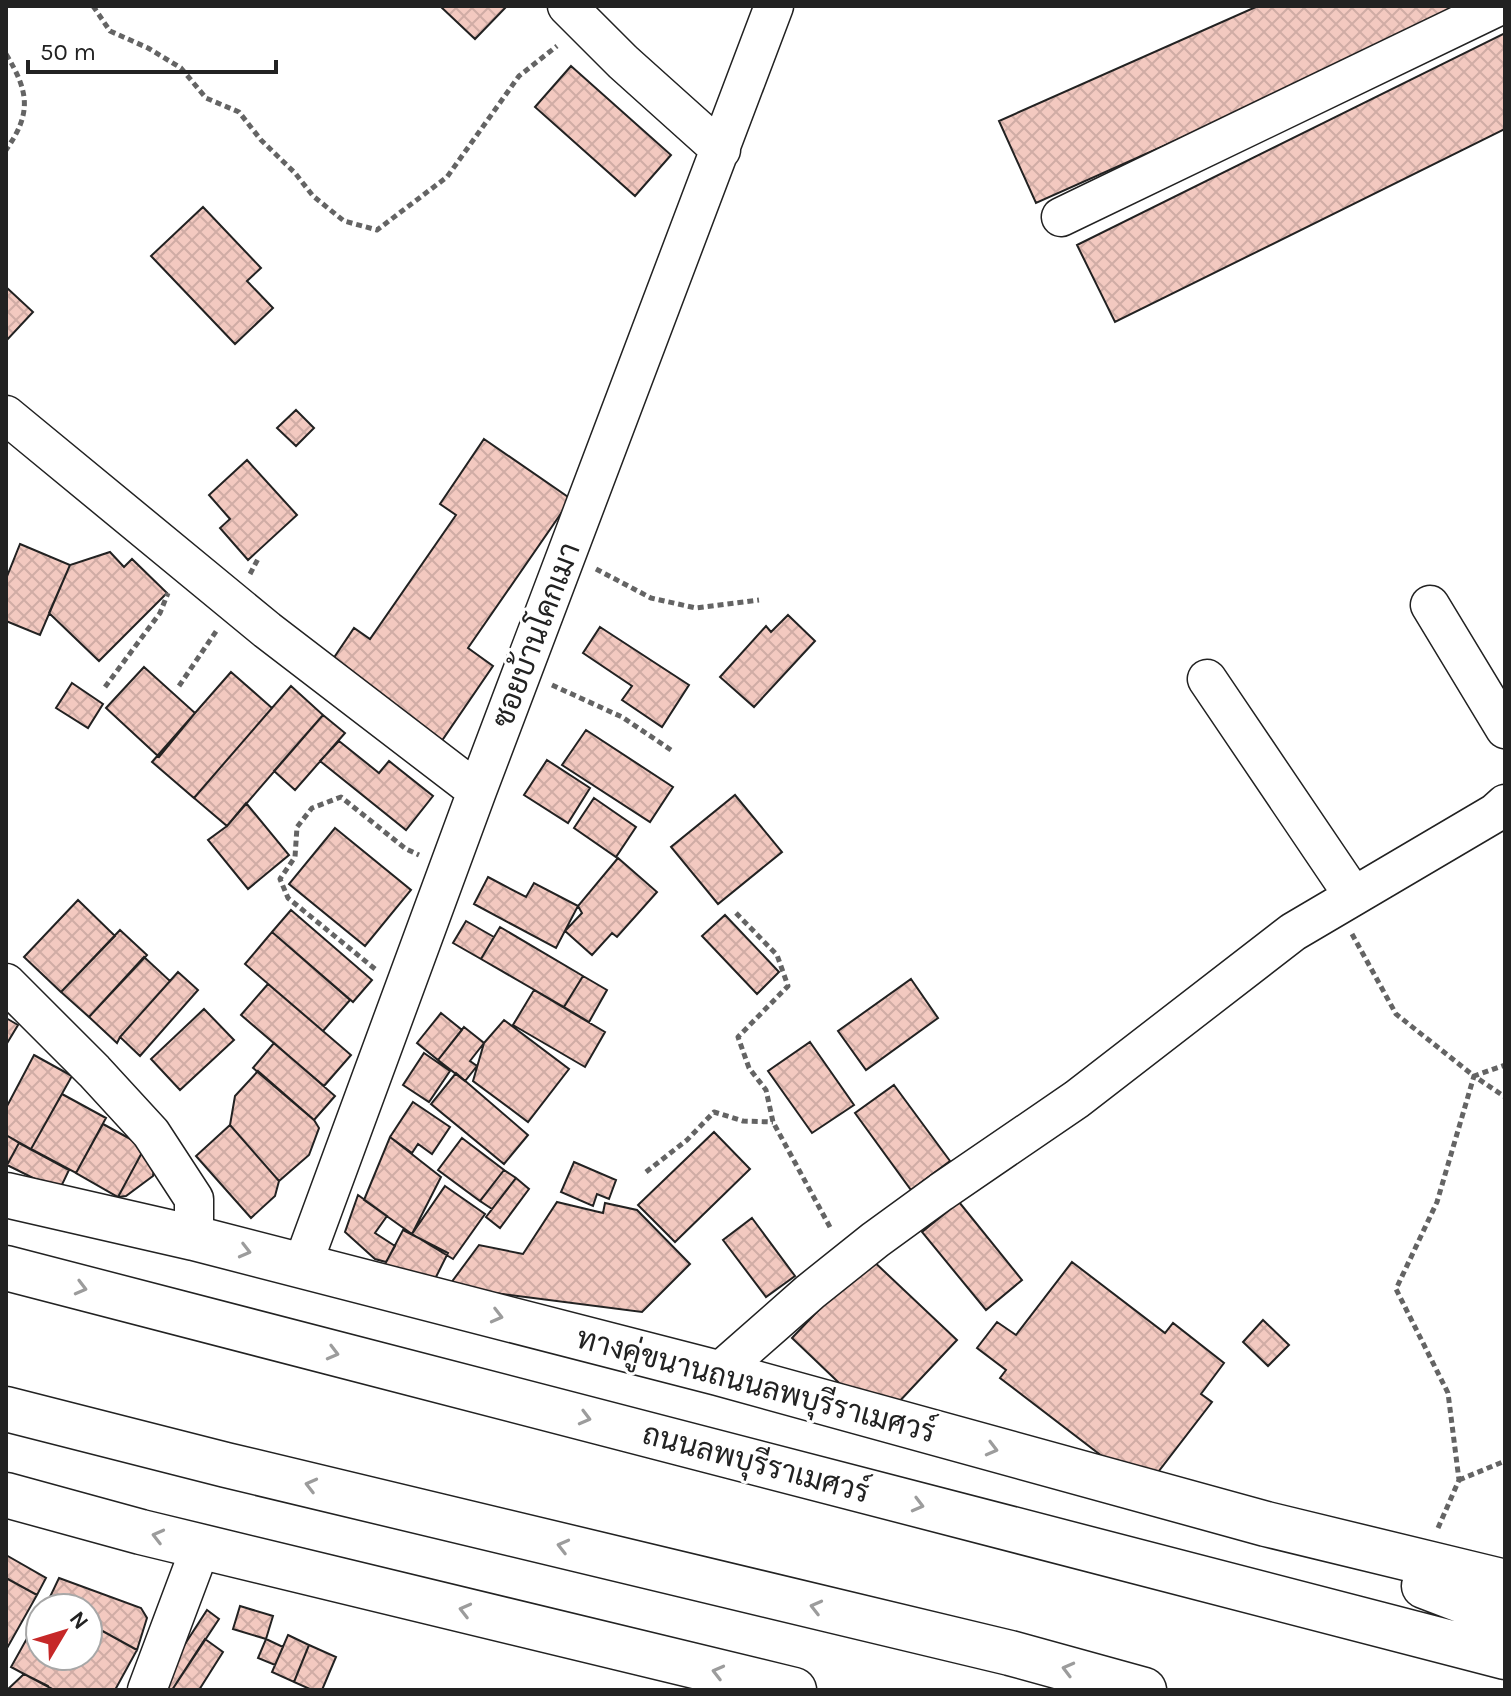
<svg xmlns="http://www.w3.org/2000/svg" width="1511" height="1696" font-family="Karla,Sarabun,sans-serif">
<style>
.building{fill:url(#building-cross-hatch);stroke:#222;stroke-width:2}
.lines{fill:none;stroke-linecap:round;stroke-linejoin:round}
.minor-casing{stroke:#222;stroke-width:41}
.major-casing{stroke:#222;stroke-width:47}
.path{stroke:#646464;stroke-width:5;stroke-dasharray:6 4;stroke-linecap:butt}
.minor{stroke:#fff;stroke-width:38}
.major{stroke:#fff;stroke-width:44}
.oneway{stroke:#9c9c9c}
.labels{text-anchor:middle;stroke-width:6;stroke-linejoin:round;paint-order:stroke}
.street-label{font-size:30px;fill:#222;stroke:#fff}
</style>
<defs>
<pattern id="building-cross-hatch" width="8" height="8" patternUnits="userSpaceOnUse" patternTransform="scale(2)"><rect width="8" height="8" fill="#f3c9c0"/><path d="M0 0l8 8M0 8l8-8" fill="none" stroke="#d0aca5"/></pattern>
</defs>
<rect width="100%" height="100%" fill="#fff"/>
<!-- building -->
<path class="building" d="M440,6h67l-32,33z
M1258,6h219l-441,197 -37,-82z
M1505,33v96l-390,193 -38,-77z
M571,66l100,89 -36,41 -100,-89z
M203,207l58,61 -14,13 26,27 -38,36 -84,-88z
M6,287l27,25 -27,29z
M296,410l18,18 -18,18 -19,-18z
M484,439l87,60 -103,149 25,18 -52,76 -112,-77 25,-37 16,11 86,-124 -16,-11z
M247,460l50,55 -49,45 -28,-32 10,-9 -21,-24z
M20,544l50,21 -30,70 -34,-14v-42z
M110,552l14,15 8,-8 35,34 -68,68 -50,-48 21,-48z
M788,615l27,26 -61,66 -34,-30 46,-51 5,6z
M600,627l89,58 -27,42 -40,-27 10,-14 -49,-33z
M144,667l51,46 -36,44 -53,-49z
M231,672l41,36 -78,90 -42,-36z
M72,683l31,21 -15,24 -32,-20z
M291,686l32,29 -96,111 -33,-28z
M323,715l22,18 -50,57 -21,-19z
M586,730l87,57 -23,35 -88,-57z
M339,741l40,32 10,-12 44,35 -27,34 -86,-69z
M547,760l43,28 -22,35 -44,-28z
M735,795l47,57 -64,52 -47,-57z
M594,798l42,29 -20,30 -42,-29z
M246,803l43,52 -41,34 -40,-49 19,-14z
M335,828l76,62 -46,56 -76,-62z
M618,858l39,34 -40,45 -5,-4 -20,22 -27,-24 17,-18 -4,-7z
M488,877l38,20 8,-14 44,23 -22,42 -82,-44z
M78,900l37,36 -54,56 -37,-35z
M291,910l81,70 -19,22 -81,-70z
M725,915l54,57 -22,22 -55,-58z
M466,921l28,16 -13,22 -28,-16z
M500,927l83,49 -19,31 -83,-48z
M120,930l27,25 -58,62 -28,-25z
M272,932l78,68 -27,31 -78,-67z
M144,957l26,24 -50,56 -3,6 -28,-26z
M178,972l20,18 -58,66 -20,-19z
M583,976l24,14 -18,32 -25,-15z
M911,979l27,39 -72,52 -28,-39z
M268,984l83,71 -27,31 -83,-71z
M534,990l71,42 -20,35 -72,-42z
M204,1009l30,31 -54,50 -29,-31z
M441,1013l21,17 -24,30 -21,-17z
M6,1018l12,7 -12,20z
M504,1020l65,49 -41,53 -55,-41 11,-38z
M464,1027l20,16 -14,18 7,5 -12,15 -27,-21z
M810,1042l44,63 -42,28 -44,-62z
M274,1043l61,53 -21,24 -61,-52z
M424,1053l26,18 -21,31 -26,-17z
M34,1055l38,21 -41,73 -25,-14v-27z
M258,1071l56,49 5,8 -10,27 -30,26 -49,-56 5,-29z
M456,1073l72,62 -24,29 -73,-60z
M894,1085l56,76 -39,29 -56,-77z
M62,1094l44,24 -30,55 -45,-24z
M413,1102l37,25 -18,27 -14,-10 -6,9 -22,-16z
M103,1124l42,23 -27,50 -42,-24z
M230,1125l49,56 -4,15 -24,22 -55,-62z
M714,1132l36,37 -75,73 -37,-37z
M6,1135l13,8 -13,24z
M390,1137l51,40 -29,57 -48,-34z
M462,1138l42,32 -24,31 -42,-31z
M19,1143l50,27 -10,21 -52,-26z
M145,1147l10,12 -2,17 -27,20 -8,1z
M574,1162l42,18 -7,19 -12,-5 -4,12 -32,-14z
M504,1170l12,8 -24,31 -12,-8z
M516,1178l13,11 -29,39 -14,-11z
M445,1186l40,28 -32,45 -41,-25z
M358,1195l29,21 -12,17 20,13 -9,16 -11,-3 -30,-27z
M557,1202l46,11 2,-10 32,7 53,54 -48,48 -194,-25 31,-42 44,9z
M959,1202l63,78 -36,30 -64,-78z
M752,1218l43,58 -29,21 -43,-57z
M403,1230l45,23 -18,36 -46,-23z
M869,1257l88,83 -77,82 -88,-84z
M1072,1262l93,71 8,-10 51,40 -23,31 11,8 -67,87 -145,-111 6,-8 -29,-22 20,-26 19,13z
M1263,1320l26,25 -21,21 -25,-24z
M6,1555l40,23 -9,17 -31,-17z
M6,1578l31,17 -31,55z
M59,1578l82,30 6,10 -10,32 -49,-27v-15h-28l-12,-7z
M240,1606l33,10 -7,23 -33,-10z
M207,1610l12,9 -47,71h-10l12,-29z
M40,1615v41h48v-33l49,27 -22,40h-61l-43,-23z
M288,1635l21,10 -15,37 -22,-10z
M205,1639l18,13 -24,38h-27z
M266,1639l17,8 -8,18 -17,-7z
M309,1645l27,12 -14,33h-10l-18,-8z
M24,1674l24,12 1,4h-42z"/>
<g class="lines">
<defs>
<path id="minor" d="M567,6l56,56 98,88
M1061,217l438,-211
M6,415l261,215 210,161
M1430,605l75,124
M1207,679l146,216
M6,983l88,88 57,62 43,66v39
M302,1266l175,-475 297,-785
M718,1373l92,-81 65,-52 66,-48 136,-93 216,-167 202,-119 10,-9
M147,1690l54,-144"/>
<path id="major" d="M6,1195l188,43 524,135 548,151 239,58
M6,1268l1499,389
M6,1409l220,56 784,188 134,37
M6,1495l135,37 653,158
M1424,1586l81,31"/>
</defs>
<!-- minor casing -->
<use href="#minor" class="minor-casing"/>
<!-- major casing -->
<use href="#major" class="major-casing"/>
<!-- path -->
<path class="path" d="M93,6l17,25 38,17 33,20 25,30 33,14 22,28 34,33 18,23 31,25 33,9 70,-53 72,-101 38,-30
M6,54c23,38 26,59 0,96
M596,569l55,29 45,10 63,-8
M250,574l9,-17
M552,685l70,32 52,35
M179,686l38,-56
M105,687l55,-74 8,-20
M736,913l41,42 11,31 -50,51 11,31 17,22 7,32 58,107
M1352,934l44,80 78,62 31,-11
M375,969l-87,-71 -8,-19 15,-22 2,-30 15,-19 29,-11 65,52 13,6
M646,1172l41,-32 27,-28 29,9 30,1
M1459,1480l46,-19
M1438,1528l21,-48 -11,-87 -52,-104 41,-87 37,-126 31,21"/>
<!-- minor -->
<use href="#minor" class="minor"/>
<!-- major -->
<use href="#major" class="major"/>
</g>
<!-- one-way arrows -->
<defs><path id="oneway-chevron" d="M-2-3.5L2.5 0L-2 3.5" fill="none" stroke-width="1.6" stroke-linecap="round" stroke-linejoin="round" transform="scale(2)"/></defs>
<g class="oneway">
<use href="#oneway-chevron" transform="translate(245 1251) rotate(14)"/>
<use href="#oneway-chevron" transform="translate(81 1288) rotate(15)"/>
<use href="#oneway-chevron" transform="translate(497 1316) rotate(14)"/>
<use href="#oneway-chevron" transform="translate(333 1353) rotate(15)"/>
<use href="#oneway-chevron" transform="translate(585 1418) rotate(15)"/>
<use href="#oneway-chevron" transform="translate(992 1449) rotate(15)"/>
<use href="#oneway-chevron" transform="translate(311 1485) rotate(-166)"/>
<use href="#oneway-chevron" transform="translate(918 1505) rotate(15)"/>
<use href="#oneway-chevron" transform="translate(158 1536) rotate(-166)"/>
<use href="#oneway-chevron" transform="translate(563 1546) rotate(-166)"/>
<use href="#oneway-chevron" transform="translate(816 1607) rotate(-166)"/>
<use href="#oneway-chevron" transform="translate(465 1610) rotate(-166)"/>
<use href="#oneway-chevron" transform="translate(1068 1669) rotate(-165)"/>
<use href="#oneway-chevron" transform="translate(718 1672) rotate(-166)"/>
</g>
<g class="labels">
<!-- street labels -->
<g class="street-label">
<text transform="translate(536 635) rotate(-69)" y="10">ซอยบ้านโคกเมา</text>
<text transform="translate(756 1385) rotate(15)" y="10">ทางคู่ขนานถนนลพบุรีราเมศวร์</text>
<text transform="translate(756 1463) rotate(15)" y="10">ถนนลพบุรีราเมศวร์</text>
</g>
</g>
<!-- border -->
<rect width="1511" height="1696" fill="none" stroke="#222222" stroke-width="16"/>
<!-- north arrow -->
<g transform="translate(64 1632) rotate(52)"><circle r="38" fill="#ffffff" stroke="#a7a7a7" stroke-width="2"/>
<path d="M0-6L14 30L0 20L-14 30Z" fill="#c62828"/>
<text y="-12" font-size="22" font-weight="bold" text-anchor="middle" fill="#222222">N</text>
</g>
<!-- scale -->
<path d="M28 60v12h248v-12" fill="none" stroke="#222222" stroke-width="4"/>
<text x="40" y="60" font-size="24" fill="#222222" stroke="#ffffff" stroke-width="6" paint-order="stroke">50 m</text>
</svg>
